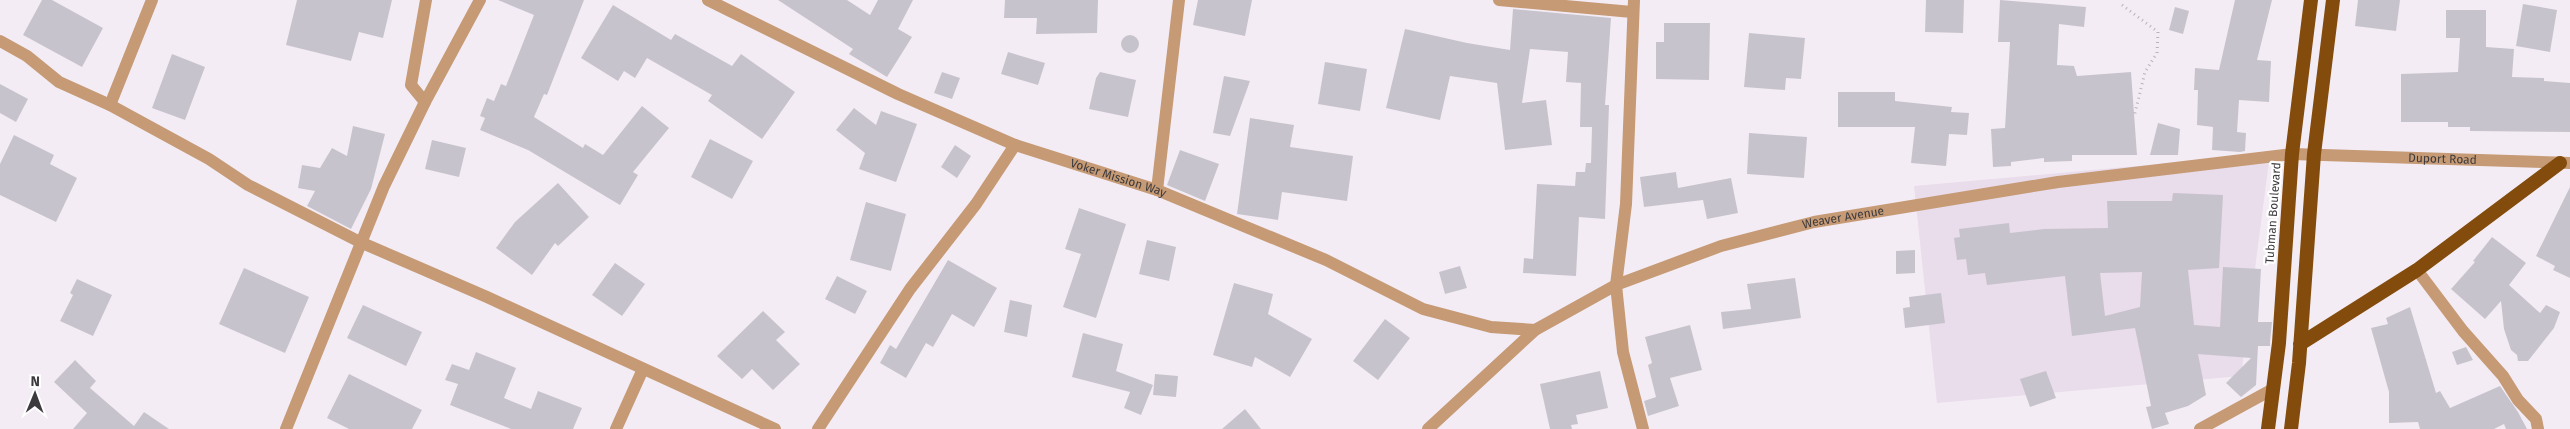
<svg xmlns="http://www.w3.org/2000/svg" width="2570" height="429" font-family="'Fira Sans',sans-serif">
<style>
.built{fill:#e9dceb}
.building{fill:#c7c3cc;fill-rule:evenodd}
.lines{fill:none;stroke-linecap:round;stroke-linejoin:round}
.path{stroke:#b9b2b9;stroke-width:3;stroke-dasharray:1 4;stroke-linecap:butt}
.minor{stroke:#c59a75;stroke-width:12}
.tertiary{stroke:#c59a75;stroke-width:12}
.trunk{stroke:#834c0c;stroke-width:14}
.labels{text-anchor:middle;stroke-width:4.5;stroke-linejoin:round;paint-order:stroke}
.street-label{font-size:12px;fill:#3d3a3d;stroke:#fff}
</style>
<rect width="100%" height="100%" fill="#f4ecf5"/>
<!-- built -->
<path class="built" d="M2270,154l-29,222 -304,27 -23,-217z"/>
<!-- building -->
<path class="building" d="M42,0h10l51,28 -21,39 -59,-32z
M297,0h95l-9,38 -24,-6 -8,29 -65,-16z
M498,0h86l-37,95 -3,-1 -10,23 49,31 2,-4 18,11 39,-49 27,22 -36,44 5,3 -18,30 -92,-55 -48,-20 5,-12 -5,-2 7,-18 7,3 7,-17 5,2 28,-71z
M778,0h69l23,15 8,-15h35l-15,29 14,8 -25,40 -38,-23 4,-5z
M1005,0h93l-1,33 -61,1 1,-16h-33z
M1198,0h54l-7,36 -52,-11z
M1926,0h38l-1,33 -38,-1z
M2000,0l86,7 -2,20 -25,-3 -2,41 17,1 3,10 54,-4 6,83h-65v6l-28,1v-4l-33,4v4l-18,1 -2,-38 14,-1 5,-86h-12z
M2235,0h37l-15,60 14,1 -2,41 -30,-2 -2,32 9,1 -1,18 -5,1 -28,-2 1,-23 -16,-2 1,-35h-4l1,-22 24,2z
M2358,0h42l-4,31 -41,-5z
M2523,4l34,6 -7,42 -34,-6z
M613,5l58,35 4,-6 57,32 9,-12 54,38 -33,47 -54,-38 4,-6 -65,-37 -12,20 -11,-7 -6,10 -37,-23z
M2175,7l14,4 -6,23 -14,-4z
M1513,9l98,9 -6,87h4l-4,114 -26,-2 -3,59 -53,-3 1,-15 9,1 4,-75 38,2 1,-14h9l1,-9h5l1,-36h-12l1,-44 -15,-1 2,-30 -38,-3 -8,54 24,-3 6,45 -47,5 -8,-67 -47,-7 -10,44 -54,-12 19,-79 62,14 43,7z
M2446,10h40v37l28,2 -2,28 32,1v3l26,2v49l-100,-1v-4h-22v-5h-47v-48l57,-2 2,-34h-14z
M1664,23h46l-1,57 -53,-1v-37h8z
M1749,33l56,5 -4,41 -15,-1 -1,12 -41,-3z
M1121 44a9 9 0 1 1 18 0a9 9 0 1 1-18 0Z
M1008,52l37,11 -7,22 -37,-11z
M172,54l33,13 -20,53 -33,-12z
M1325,62l42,7 -7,42 -42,-7z
M942,72l18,6 -8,21 -18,-6z
M1100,72l36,8 -8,37 -39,-8 7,-31z
M1224,76l26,5 -20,55 -17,-3z
M0,84l28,15 -12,23 -16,-9z
M1838,92h57v9l57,6 -1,5 18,1 -2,22 -18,-1 -3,32 -35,-3 4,-36h-77z
M854,108l22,17 5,-14 36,13 -21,58 -37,-13 6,-16 -29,-23z
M1250,118l44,7 -4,22 63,9 -6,45 -65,-9 -4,28 -41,-6z
M2158,123l22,6 -2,26h-28z
M353,126l32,8 -14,55 -20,40 -44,-23 8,-15 -17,-3 4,-23 18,3 12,-20 15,8z
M1749,133l58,4 -3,41 -57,-4z
M14,135l40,20 -4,9 27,14 -21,44 -56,-27v-31z
M710,139l43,22 -21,38 -41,-22z
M432,140l34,8 -7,29 -34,-8z
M955,145l16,11 -14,22 -16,-11z
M1180,150l39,14 -14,37 -38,-16z
M1676,172l2,16 53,-10 7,35 -31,6 -4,-19 -59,7 -4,-30z
M558,183l31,34 -31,29 -3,-3 -23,32 -36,-27 19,-26z
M2570,187v91l-17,-8 2,-4 -19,-10z
M2173,193l50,2 -4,73 -31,2 6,55 26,2 3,-60 38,2 -3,53h14l-2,20v4h-12l-2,39 -15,12 -15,-14 25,-25 -53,-4 8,41 -18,11 -23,7 4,11 -17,5 -6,-22 5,-1 -16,-78 -63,8 -7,-60 -78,9 -2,-12 -17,2 -2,-16 -9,1 -3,-22 6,-1 -1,-8 50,-6 1,10 34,-4 64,-1 -1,-27h65zM2142,272l-2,35 -35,9 -5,-43z
M866,202l40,12 -15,57 -41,-11z
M1079,208l47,16 -30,94 -33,-11 18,-53 -16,-5z
M2492,237l34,26 -17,22 31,28 6,-8 14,7 -6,16 -26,33h-10l-1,-6 -6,-5 -7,-21 -3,-28 -16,18 -34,-30 24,-27 -2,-1z
M1147,240l29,7 -7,34 -30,-7z
M1915,250v23l-19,1v-23z
M948,260l49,28 -23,39 -22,-13 -19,33 -7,-4 -20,35 -26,-15 10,-18 6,4z
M615,263l30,21 -23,32 -30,-21z
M1460,266l7,22 -22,6 -6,-22z
M244,268l65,29 -24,56 -66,-29z
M837,276l30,15 -12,23 -30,-15z
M1795,278l6,40 -78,11 -2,-17 30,-3 -4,-25z
M77,279l35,16 -19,41 -33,-15 13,-26 -3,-2z
M1234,283l39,11 -5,20 44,25 -22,38 -35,-20 -3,10 -39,-12z
M1941,293l4,30 -40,5 -2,-20 7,-1 -1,-10z
M1010,300l22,5 -5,32 -23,-5z
M363,305l59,27 -16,34 -59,-28z
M2410,307l26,86 4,-2 10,17 50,-22 18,26 9,17h-21l-2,-5 -10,5h-74l-2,-7 -29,1v-31l-18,-64 17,-4 -2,-6z
M763,311l22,21 -9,8 24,24 -27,26 -21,-21 -10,10 -25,-23z
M1385,319l25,19 -32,42 -25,-19z
M1690,325l12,45 -32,8 9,28 -31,10 -4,-15 12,-4 -8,-32 4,-2 -7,-26z
M1083,333l40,11 -7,27 37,14 -12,30 -17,-7 6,-16 -58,-15z
M2466,347l7,13 -16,5 -5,-13z
M476,352l40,16 -12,30 27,11 7,-18 44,17 -9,21h-62l-61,-24 8,-21 -13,-4 7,-16 17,6z
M75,360l21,21 -6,7 44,38 10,-14 25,17h-96l14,-16 -33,-31z
M1600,371l8,37 -32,7 2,9 -7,1 1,4h-22l-10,-45z
M2046,371l10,27 -26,9 -10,-28z
M349,374l73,36 -10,19h-63l-22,-11z
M1155,374l23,2 -2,21 -23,-2z
M1245,409l16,20h-39z"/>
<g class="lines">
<!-- path -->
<path class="path" d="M2122,5l36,27 -1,21 -12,19 -11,45"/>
<!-- minor -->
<g class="minor">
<path id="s1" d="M708,0l190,94 117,51 142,45 169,70 97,49 68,18 44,3"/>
<path d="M1499,0l133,12"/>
<path d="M1634,0l-8,204 -10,81 7,67 20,77"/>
<path d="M0,41l27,15 32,26 51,23 99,54 39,26 112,57 127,55 288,132"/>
<path d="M425,102l-14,-17 15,-85"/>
<path d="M110,105l42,-105"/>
<path d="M1157,190l22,-190"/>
<path d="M2417,270l46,61 40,45 15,24 18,19 2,10"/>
<path d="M286,429l98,-243 41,-84 55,-102"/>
<path d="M616,429l27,-60"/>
<path d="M818,429l92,-140 66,-85 39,-59"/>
<path d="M2200,429l73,-40"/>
</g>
<!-- tertiary -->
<path class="tertiary" id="s2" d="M1428,429l107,-99 81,-45 105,-39 93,-24 244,-40 234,-28 278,9"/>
<!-- trunk -->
<path class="trunk" d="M2300,344l117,-74 143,-107
M2268,429l11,-86 13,-189 19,-154
M2291,429l8,-66 15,-209 19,-154"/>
</g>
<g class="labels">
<!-- street labels -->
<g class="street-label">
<text dy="4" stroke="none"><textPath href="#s2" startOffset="1080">Duport Road</textPath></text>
<text dy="4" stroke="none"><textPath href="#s1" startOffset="448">Voker Mission Way</textPath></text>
<text transform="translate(2273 213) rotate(-86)" y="4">Tubman Boulevard</text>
<text dy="4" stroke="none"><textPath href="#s2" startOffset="476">Weaver Avenue</textPath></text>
</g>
</g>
<!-- north arrow -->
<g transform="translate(35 394) rotate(1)" stroke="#ffffff" stroke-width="4" paint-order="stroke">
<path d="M0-4L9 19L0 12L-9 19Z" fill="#3d3a3d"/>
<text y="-8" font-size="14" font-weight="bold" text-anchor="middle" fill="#3d3a3d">N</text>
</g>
</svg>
